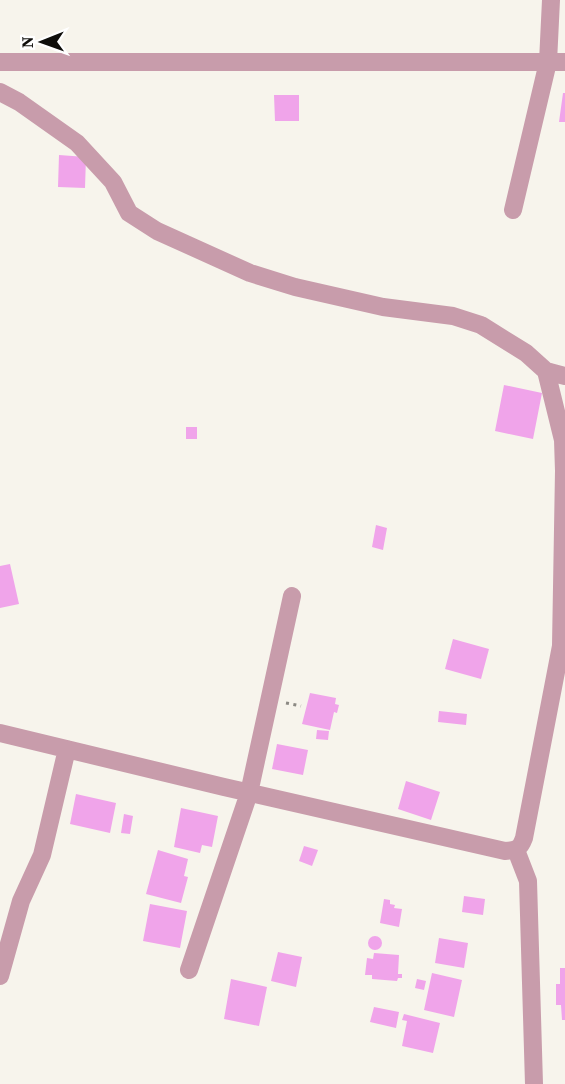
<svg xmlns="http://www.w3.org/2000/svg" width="565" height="1084" font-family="'Source Serif 4',serif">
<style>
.building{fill:#f0a4ea}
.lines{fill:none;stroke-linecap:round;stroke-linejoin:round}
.path{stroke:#8b8983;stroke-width:3;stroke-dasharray:3 4.5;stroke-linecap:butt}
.minor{stroke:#c89cab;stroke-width:18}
</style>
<rect width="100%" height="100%" fill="#f7f4ec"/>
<!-- building -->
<path class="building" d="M563,93h2v29h-6z
M274,95h25v26h-24z
M59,155l27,2 -1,31 -27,-1z
M504,385l38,8 -9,46 -38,-8z
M186,427h11v12h-11z
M376,525l11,3 -4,22 -11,-3z
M10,564l9,40 -19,4v-42z
M453,639l36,10 -8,30 -36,-10z
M310,693l26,5 -1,6 4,1 -2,8 -3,-1 -4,18 -28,-6z
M439,711l28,3 -1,11 -28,-3z
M317,730l12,1 -1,9 -12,-1z
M277,744l31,6 -5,25 -31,-6z
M406,781l34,11 -9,28 -33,-11z
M76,794l40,9 -6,30 -40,-9z
M181,808l37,8 -6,31 -10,-2 -2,8 -26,-6z
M124,814l9,2 -3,18 -9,-1z
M304,846l14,4 -6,16 -13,-5z
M158,850l30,9 -4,17 4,1 -7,26 -35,-9z
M464,896l21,3 -2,16 -21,-3z
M384,899l6,1v4l5,1 -1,3 8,1 -3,18 -19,-4z
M150,904l37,7 -7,37 -37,-7z
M368 943a7 7 0 1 1 14 0a7 7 0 1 1-14 0Z
M439,938l29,5 -4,25 -29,-5z
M278,952l24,5 -6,30 -25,-6z
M374,953l25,2 -1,19h4v4h-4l-1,3 -25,-2v-4h-7l2,-17 6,1z
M560,968h5v52h-3l-1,-15h-5v-21h4z
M432,973l30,7 -8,37 -30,-7z
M231,979l36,8 -8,39 -35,-7z
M417,979l9,2 -2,9 -9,-2z
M374,1007l25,5 -3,16 -26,-6z
M404,1014l36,9 -7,30 -31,-7 5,-25 -5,-1z"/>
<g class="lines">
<!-- path -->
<path class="path" d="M286,703l15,3"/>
<!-- minor -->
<path class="minor" d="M0,62h565
M0,92l19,10 58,41 36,39 16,31 28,18 93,42 45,14 88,20 70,9 28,9 45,28 20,18 19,5
M513,210l35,-148 3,-62
M0,733l224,54 281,64c12,-1 15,-2 19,-13l37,-192 3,-175 -1,-31 -17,-69
M516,850l12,31 6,203
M189,970l60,-177 43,-197
M0,976l21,-75 21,-46 25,-106"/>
</g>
<!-- north arrow -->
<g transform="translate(42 42) rotate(269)" stroke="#ffffff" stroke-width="4.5" paint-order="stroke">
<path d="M0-4.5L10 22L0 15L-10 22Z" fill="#0f0e0b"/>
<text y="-9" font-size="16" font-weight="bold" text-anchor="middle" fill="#0f0e0b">N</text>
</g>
</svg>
